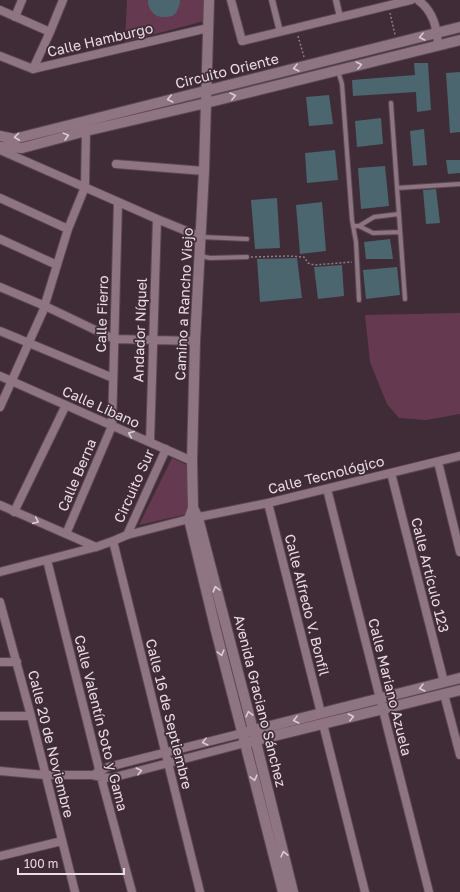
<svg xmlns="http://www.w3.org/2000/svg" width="460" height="892" font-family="'Golos Text',sans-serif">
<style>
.green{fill:#653a51}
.building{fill:#4b666f}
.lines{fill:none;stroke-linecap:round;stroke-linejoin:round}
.service-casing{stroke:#594851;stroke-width:6}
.pedestrian-casing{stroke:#594851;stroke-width:8}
.minor-casing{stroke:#594851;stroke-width:10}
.tertiary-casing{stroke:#594851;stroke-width:12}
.path{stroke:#8d7c84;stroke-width:1.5;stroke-dasharray:2 2;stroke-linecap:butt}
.service{stroke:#8e7581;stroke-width:4}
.pedestrian{stroke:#8e7581;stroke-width:6}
.minor{stroke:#8e7581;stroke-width:8}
.tertiary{stroke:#8e7581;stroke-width:10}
.oneway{stroke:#dccdd4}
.labels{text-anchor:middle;stroke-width:3.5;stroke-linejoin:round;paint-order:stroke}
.street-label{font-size:14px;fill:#eadce3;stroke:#402c36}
</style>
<rect width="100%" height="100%" fill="#402c36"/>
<!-- green -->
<path class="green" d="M127,0h77v21l-79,21z
M460,313v101l-34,6 -27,-2 -12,-14 -17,-42 -5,-47z
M172,458l17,8 -2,48 -48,11z"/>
<!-- building -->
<path class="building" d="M148,0h32v3l-4,10 -4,3 -5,1h-5l-5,-1 -4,-3 -3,-4 -2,-5z
M414,63h14l3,47 -14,2 -1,-20 -63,4 -1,-16 63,-5z
M460,72v60l-10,1 -4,-60z
M329,95l4,29 -24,2 -3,-29z
M381,118l2,26 -26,3 -2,-26z
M424,129l3,36 -14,1 -3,-35z
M335,150l3,30 -31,3 -2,-30z
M446,160h14v13l-12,1z
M385,166l4,40 -28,3 -3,-41z
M436,189l4,34 -14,1 -3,-34z
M277,198l3,50 -25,1 -4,-49z
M322,202l4,49 -26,3 -4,-49z
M390,239l3,20h-27l-2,-17z
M297,258l5,40 -42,4 -3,-43z
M342,265l2,31 -26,3 -4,-32z
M397,267l3,28 -34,4 -3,-29z"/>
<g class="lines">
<defs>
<path id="service" d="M338,71l4,13 10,136 4,22 3,58
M391,103l14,196
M397,188l63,-4
M353,226h6l15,-9 25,-3
M359,226l14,7 27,-1
M201,237l46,2
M200,256l10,2 37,-1"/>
<path id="pedestrian" d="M272,0l8,32
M336,0l4,17"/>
<path id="minor" d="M231,0l11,41 169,-41
M418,0c15,11 19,27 20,45
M0,10l50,22
M15,17l7,-17
M0,56l33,13 175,-41
M33,69l17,-37 13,-32
M0,150l157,69 44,18
M116,164l88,7
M0,198l68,31
M0,239l57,26
M0,287l45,19 69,33 81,2
M0,331l113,47
M0,376l192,85
M0,407l43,-96 25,-82 17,-42 1,-56
M150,442l7,-223
M438,462l22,90
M391,473l53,209
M327,489l102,403
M268,503l53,210
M0,505l96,42
M14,512l52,-107
M66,534l46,-108 6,-224
M127,535l39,-86
M113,541l87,351
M47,560l54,217 31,115
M0,572l96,-25 17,-6 14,-6 62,-16 79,-16 192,-47
M0,602l31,114 44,176
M0,662h17
M444,694l16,61
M0,716h31
M323,724l42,168
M0,771l45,4h47l9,2 10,1 134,-35
M96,773l12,-6 135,-34
M0,856l62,-15"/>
<path id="tertiary" d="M209,0l-5,171 -9,170 -3,120 1,47 -4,11 27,112 29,112 38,149
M0,136l14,3 446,-112
M0,147l22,1 64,-17 120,-28 254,-63
M193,508l5,10 55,212 40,162
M247,732l213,-54
M249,742l211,-52"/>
</defs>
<!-- service casing -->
<use href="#service" class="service-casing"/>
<!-- pedestrian casing -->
<use href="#pedestrian" class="pedestrian-casing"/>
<!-- minor casing -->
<use href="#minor" class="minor-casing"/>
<!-- tertiary casing -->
<use href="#tertiary" class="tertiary-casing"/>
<!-- path -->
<path class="path" d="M390,13l5,22
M298,36l6,21
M251,257l38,-1 13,1h2l4,6 6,2 38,-3"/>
<!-- service -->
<use href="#service" class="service"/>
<!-- pedestrian -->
<use href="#pedestrian" class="pedestrian"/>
<!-- minor -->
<use href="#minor" class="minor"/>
<!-- tertiary -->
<use href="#tertiary" class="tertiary"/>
</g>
<!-- one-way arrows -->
<defs><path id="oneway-chevron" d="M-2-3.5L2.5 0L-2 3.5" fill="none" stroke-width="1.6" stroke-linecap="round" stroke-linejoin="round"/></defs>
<g class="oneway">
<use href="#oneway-chevron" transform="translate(422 37) rotate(166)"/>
<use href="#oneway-chevron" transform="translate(359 65) rotate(-14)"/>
<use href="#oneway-chevron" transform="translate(296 68) rotate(166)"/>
<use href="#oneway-chevron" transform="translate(233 96) rotate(-14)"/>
<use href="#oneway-chevron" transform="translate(170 99) rotate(166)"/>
<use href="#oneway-chevron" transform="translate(66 136) rotate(-15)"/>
<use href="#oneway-chevron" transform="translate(17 137) rotate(173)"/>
<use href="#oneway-chevron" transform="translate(131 434) rotate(-157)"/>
<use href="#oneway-chevron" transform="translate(36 521) rotate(24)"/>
<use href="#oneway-chevron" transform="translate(216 589) rotate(-105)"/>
<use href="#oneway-chevron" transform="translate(221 653) rotate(75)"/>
<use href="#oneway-chevron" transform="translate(422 688) rotate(166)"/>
<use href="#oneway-chevron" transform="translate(249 714) rotate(-104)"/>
<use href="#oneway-chevron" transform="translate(351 717) rotate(-14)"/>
<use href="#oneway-chevron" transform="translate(296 720) rotate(166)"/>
<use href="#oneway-chevron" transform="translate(205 742) rotate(166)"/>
<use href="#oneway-chevron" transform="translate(139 771) rotate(-14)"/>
<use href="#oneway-chevron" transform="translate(254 778) rotate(76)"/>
<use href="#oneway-chevron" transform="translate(284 854) rotate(-104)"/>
</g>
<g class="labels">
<!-- street labels -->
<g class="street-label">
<text transform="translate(100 40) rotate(-13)" y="5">Calle Hamburgo</text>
<text transform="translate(227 71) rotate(-14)" y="5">Circuito Oriente</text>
<text transform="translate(184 304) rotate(-87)" y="5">Camino a Rancho Viejo</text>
<text transform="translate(102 314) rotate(-88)" y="5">Calle Fierro</text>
<text transform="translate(140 330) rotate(-88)" y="5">Andador Níquel</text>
<text transform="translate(101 407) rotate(24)" y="5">Calle Libano</text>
<text transform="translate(77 475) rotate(-67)" y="5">Calle Berna</text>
<text transform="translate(326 475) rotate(-14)" y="5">Calle Tecnológico</text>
<text transform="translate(134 486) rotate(-66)" y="5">Circuito Sur</text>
<text transform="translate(430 575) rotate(76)" y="5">Calle Artículo 123</text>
<text transform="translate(307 605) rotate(76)" y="5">Calle Alfredo V. Bonfil</text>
<text transform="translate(390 687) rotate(76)" y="5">Calle Mariano Azuela</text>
<text transform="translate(260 701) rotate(76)" y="5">Avenida Graciano Sánchez</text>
<text transform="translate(169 714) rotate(76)" y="5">Calle 16 de Septiembre</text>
<text transform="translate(101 723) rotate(76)" y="5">Calle Valentín Soto y Gama</text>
<text transform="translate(51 744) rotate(76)" y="5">Calle 20 de Noviembre</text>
</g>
</g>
<!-- scale -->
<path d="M18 868v6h106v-6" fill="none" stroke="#eadce3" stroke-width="2"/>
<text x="24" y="868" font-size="12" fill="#eadce3" stroke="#402c36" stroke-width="3" paint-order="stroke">100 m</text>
</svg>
